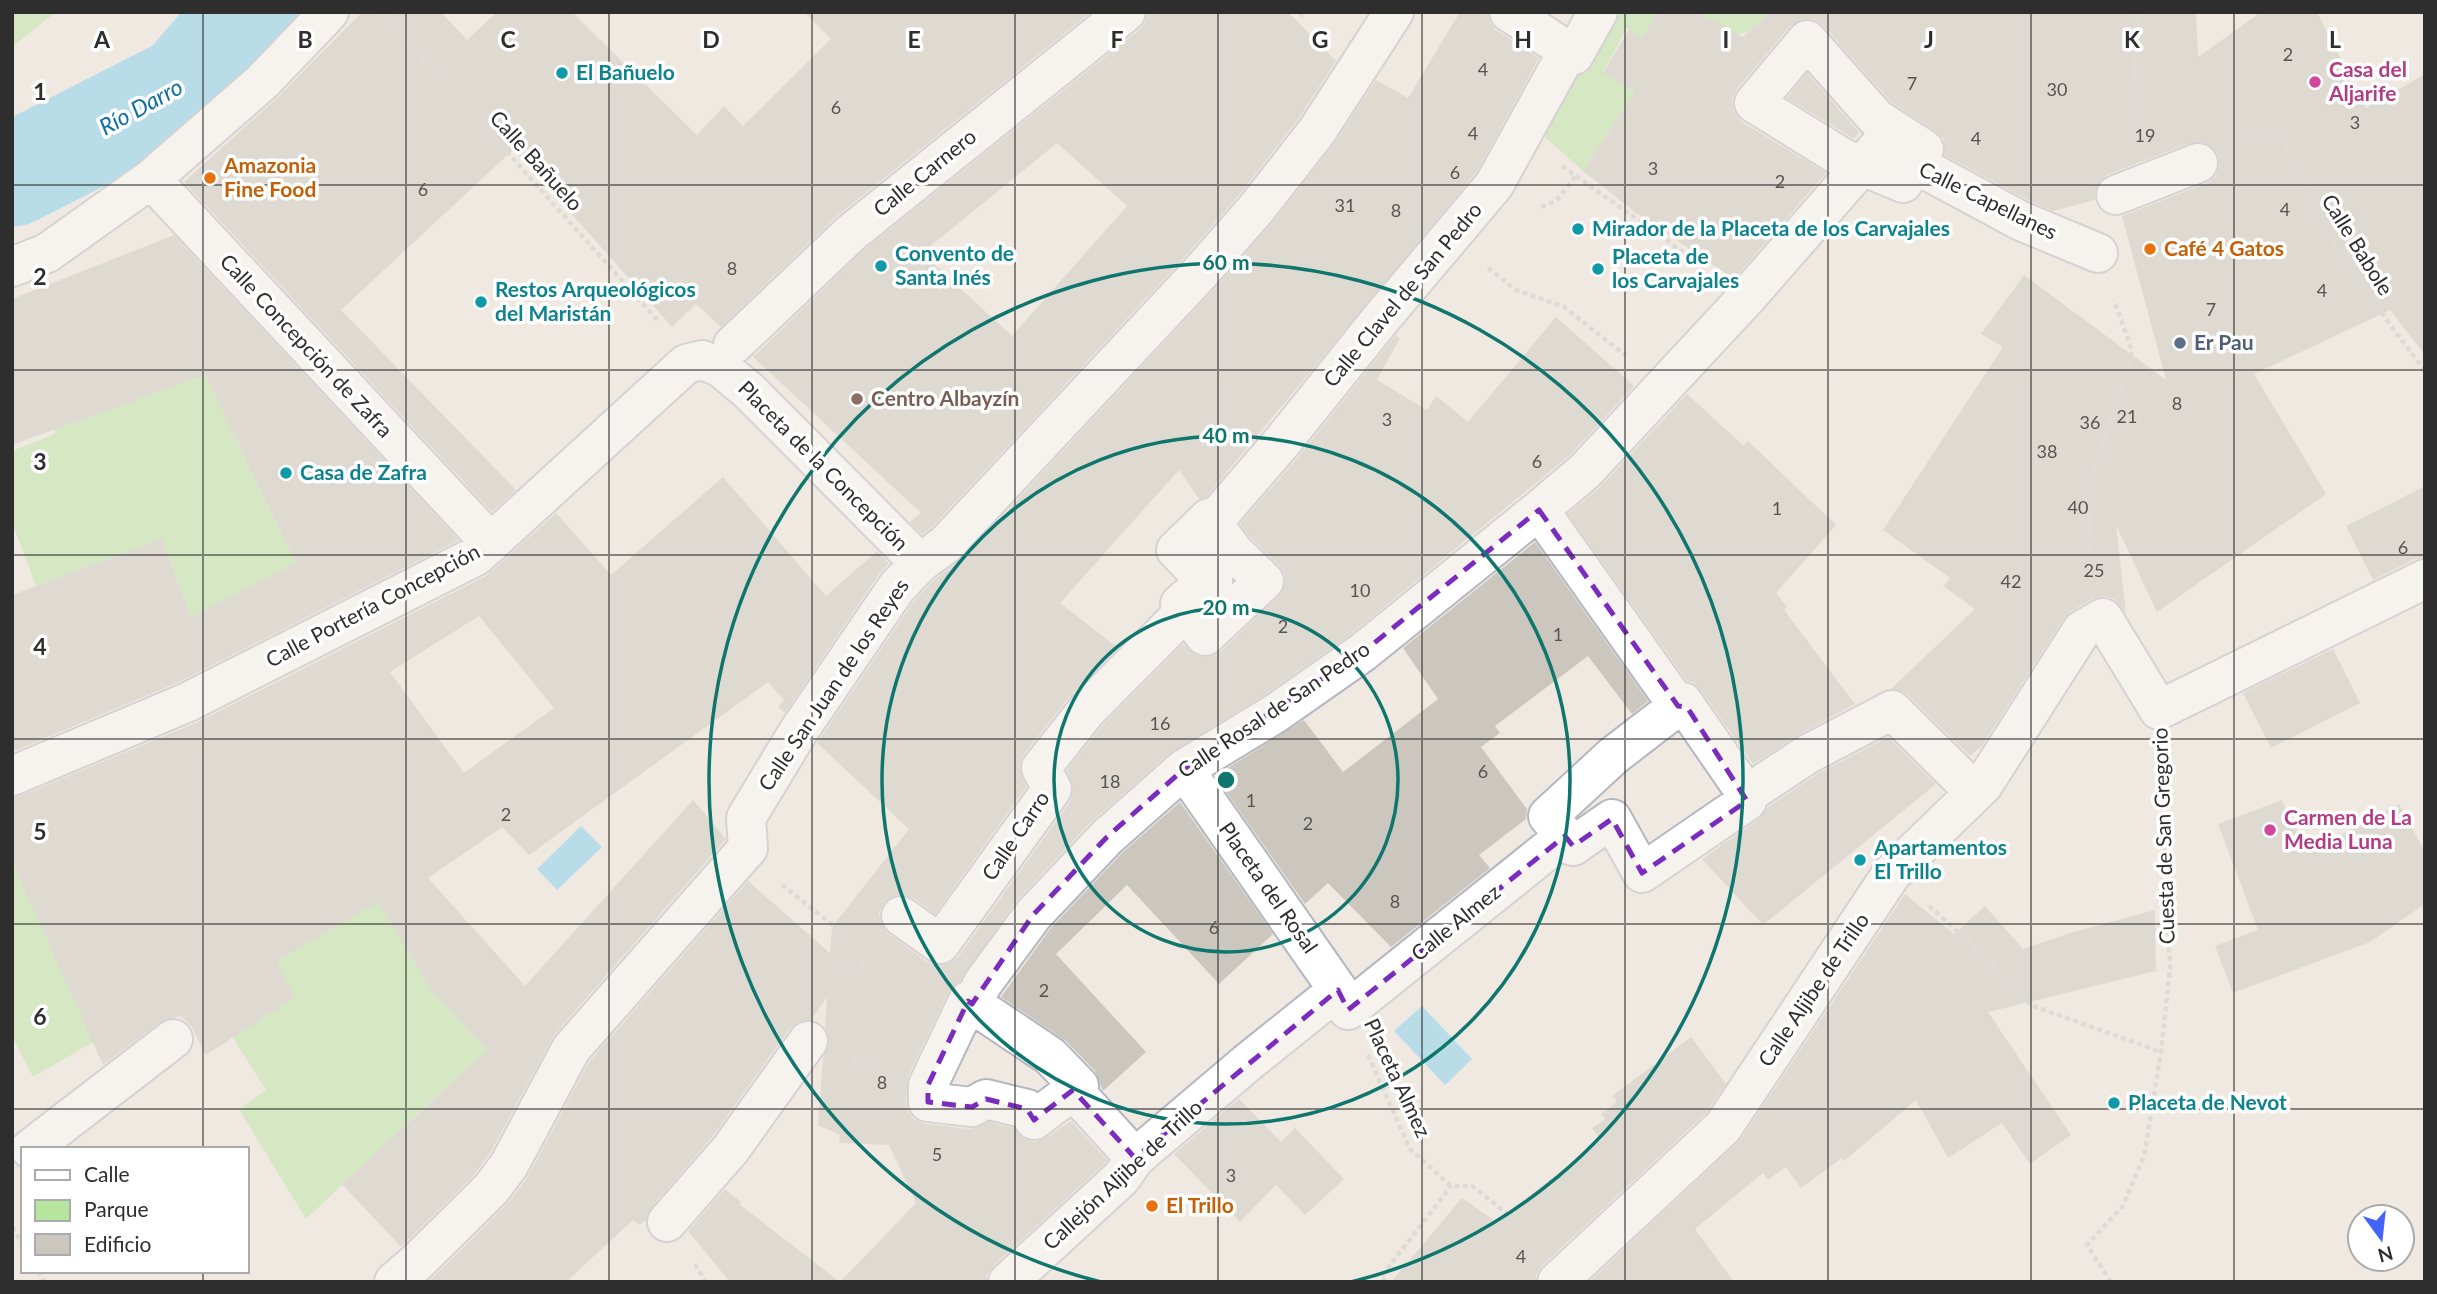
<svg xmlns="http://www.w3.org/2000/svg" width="2437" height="1294" font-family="Lato,sans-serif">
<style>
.green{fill:#b6e59e}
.water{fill:#75cff0}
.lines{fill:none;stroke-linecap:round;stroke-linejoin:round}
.river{stroke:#75cff0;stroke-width:103}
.building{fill:#cbc7bf;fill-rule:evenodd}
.minor-casing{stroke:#b4b7c1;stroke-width:42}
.path{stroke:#c9c9c9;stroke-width:4.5;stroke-dasharray:5 3.5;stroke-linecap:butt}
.minor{stroke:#fff;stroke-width:38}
.marked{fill:none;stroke:#7b2cbf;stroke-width:5;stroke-dasharray:14 9;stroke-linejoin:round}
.grid{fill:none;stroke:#2e2e2e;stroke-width:2;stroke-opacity:0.55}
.ring{fill:none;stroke:#0f766e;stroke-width:3.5}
.culture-dot{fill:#0f9aa8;stroke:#fff;stroke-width:2.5}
.hotel-dot{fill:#d1479c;stroke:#fff;stroke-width:2.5}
.food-dot{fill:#e8710a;stroke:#fff;stroke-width:2.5}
.service-dot{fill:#5c6f8a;stroke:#fff;stroke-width:2.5}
.education-dot{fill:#8d6e63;stroke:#fff;stroke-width:2.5}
.labels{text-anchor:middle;stroke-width:7;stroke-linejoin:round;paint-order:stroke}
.number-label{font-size:18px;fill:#555452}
.hotel-label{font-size:21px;font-weight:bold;fill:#b23c85;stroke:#fff;text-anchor:start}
.culture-label{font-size:21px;font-weight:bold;fill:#0d838f;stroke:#fff;text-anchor:start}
.street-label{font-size:21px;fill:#2e2e2e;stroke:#fff}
.food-label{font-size:21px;font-weight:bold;fill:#c56008;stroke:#fff;text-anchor:start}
.service-label{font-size:21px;font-weight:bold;fill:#4e5e75;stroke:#fff;text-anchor:start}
.education-label{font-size:21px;font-weight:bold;fill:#785e54;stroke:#fff;text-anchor:start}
.water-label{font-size:23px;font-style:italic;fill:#0d6fa3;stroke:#fff}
.grid-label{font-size:23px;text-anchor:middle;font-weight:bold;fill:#2e2e2e;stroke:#fff;stroke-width:7;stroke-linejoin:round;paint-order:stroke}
.centre{fill:#0f766e;stroke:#fff;stroke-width:3.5}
.ring-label{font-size:21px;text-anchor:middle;font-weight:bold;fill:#0f766e;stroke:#fff;stroke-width:7;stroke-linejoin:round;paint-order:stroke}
</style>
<rect width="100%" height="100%" fill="#efe9e1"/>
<!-- green -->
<path class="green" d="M12,12h44l-44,35z
M1598,12h60l-15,25 -16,-9 -24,44 32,20 -52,79 -46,-41z
M1698,12h72l-17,19 -16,3z
M255,357l34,38 -56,38 63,130 -105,54 -29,-78 -126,47 -24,-64v-71l43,-17v-5z
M12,830l93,205 -72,42 -21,-41z
M378,902l54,89 60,62 -40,64 -20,-17 -126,119 -67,-110 27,-19 -33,-52 43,-76z"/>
<!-- water -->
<path class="water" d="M581,826l21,21 -45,43 -20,-21z
M1422,1006l50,53 -27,26 -51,-54z"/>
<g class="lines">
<!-- river -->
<path class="river" d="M12,175l173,-88 64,-75"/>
</g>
<!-- building -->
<path class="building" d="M362,12h79l26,28 30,-28h75l125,123 27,-29 19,20 88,-87 -27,-27h287l-254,204 -116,111 -25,-23 -24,23 -158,-178 -173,161 175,180 -24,22 -308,-330 94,-85z
M1147,12h141l48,49 -37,57 -60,77 -56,64 -252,269 -9,6 -12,-12 11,-9 -168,-156 112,-108 275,-220 6,-8zM1057,143l70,63 -115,130 -90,-83z
M1460,12h27l3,10 6,8 43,28 -63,115 -270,324 -7,2 -20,-29 -119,133 58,45 -48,48 -46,58 -5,13 7,20 -91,127 -21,-16 -12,-4 -9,2 -9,7 -5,10 2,11 7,9 39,29 10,4 11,-2 10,-7 112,-155 4,-12 -7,-20 36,-45 80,-81 14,12 13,1 10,-5 59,-56 6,-10v-11l-6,-10 -28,-27 -11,-14 59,-68 97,-121 4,3 -23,42 50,30 9,-14 32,26 88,-105 78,69 -64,69 -220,180 -86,60 -94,58 -79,69 -74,78 -58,82 -10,9 -41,85 -2,27 2,9 7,8 11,4 44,5 19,-7 24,6 11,11 11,3 12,-5 24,-16 36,39 -3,4 -111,102 -6,9v7h-147l76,-79 -27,-58 -50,-2 1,-8 -22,-10 5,-67 7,-16 -5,-14 2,-31 -16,23 -11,1 -10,7 -77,108 -62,72 -5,12 -7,5 -6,-5 -67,62h-134l-2,-2 77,-76 20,-26 62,-116 159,-181 82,72 2,-26 77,-98 -92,-86 97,-142 20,-21 28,-21 253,-271 57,-65 62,-79 42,-64 32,18z
M1658,12h40l45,25 27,-25h426l2,45 63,-45h56l49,96 59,-34v281l-35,-45 -136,64 72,120 -169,118 -41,-87 10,88 -12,-14 -10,-3 -12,3 -21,12 -7,7 -82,128 -12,10 -63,-62 -11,-5h-5l84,-80 -32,-23 7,-8 -67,-48 120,-183 -22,-13 43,-59 142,105 -44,-164 85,-33 8,-6 4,-10 -1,-13 -7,-8 -9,-4 -12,1 -83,32 -8,7 -4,9v9l-42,11 -23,-10 -86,-46v-16l-8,-8 -45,-29 -68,-77 -9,-6h-13l-11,7 -53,63 -5,10 2,13 8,10 84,51 -92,106 -98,-66 -53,-42 52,-79 -32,-19 26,-44 14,8z
M1807,73l52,59 -5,7 -67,-41z
M174,235l285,305 -280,142 -167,70v-157l150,-56 29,78 105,-54 -91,-188 -193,70v-146z
M1687,394l57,52 4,-5 88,84 -60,68 11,14 -3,3 71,94 -57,31 -45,29 -52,-74 -8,-8 -6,-1 -119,-167 33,-28z
M723,477l103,119 51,-45 12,12 -10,11 -94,139 -7,-6 6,-7 -16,-18 -239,173 -27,-28 -74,51 97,108 168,-186 33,39 -172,196 -64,118 -16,22 -73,72 -59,-63 145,-134 -55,-59 -54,-89 -102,60 19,35 -89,58 -15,-29 -10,-10 -21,6 -57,43 -91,-204v-64l8,-1 178,-74 288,-146 70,-63 55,62zM479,616l75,92 -90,65 -74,-101z
M2425,486v71l-10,2 -42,21 -27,-54z
M1535,542l113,159 -16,13 -44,-58 -93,70 5,7 -19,14 46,62 -1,10 -47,36 11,13 -99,79 -63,-64 -23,21 -90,-128 89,-56 39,52 95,-73 -35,-51z
M2333,649l27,54 -89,45 -28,-55z
M1888,737l48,47 -173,141 -61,-66 57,-40 9,-12 51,-34z
M2282,800l25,53 92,-49 26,48v52l-55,38 -137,51 -18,-47 43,-16 -40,-106z
M1180,802l93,132 -54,50 -92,-99 -71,69 90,98 -43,39 -8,-20 -29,-30 -65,-44 49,-68 72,-76z
M1905,894l49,40 31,-28 38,43 47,-16 85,-23 1,61 -168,41 83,123 -41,29 -28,-41 -54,35 -32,-58 -72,61 -2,-3 -41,30 -15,-21 -18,13 -5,-7 -68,56 39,53h-145l152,-143z
M1691,1037l35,47 -20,29 -164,153 -6,9v7h-145l71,-84 36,25 14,-14 89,-69 -9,-12 13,-9 -4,-5 16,-12 -5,-6z
M1239,1099l42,43 14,-14 49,51 -39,36 -29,-30 -36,37 -66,-68z
M725,1189l16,13 -2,2 101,78h-110l-42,-51z"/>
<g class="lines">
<defs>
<path id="minor" d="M1509,12l65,43 24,-43
M1807,40l70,79 47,30 -21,34 -62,-26 -87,-54z
M151,179l340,364
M2116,195l82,-32
M12,267l35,-14 104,-74 111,-97 67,-70
M733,345l118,-112 275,-221
M1539,510l139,196
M1209,518l25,34 30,29 -59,55 -25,-32 26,-23 -30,-31z
M1683,702l60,87 4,12 -105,72 -30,-54 -39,27 -25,-30 65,-60z
M1184,769l154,221 10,20 217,-174
M12,776l176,-74 288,-146 210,-192 16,-4 18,7 29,24 171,172
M1746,795l62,-41 84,-44 83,82
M901,916l39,28 112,-155 -11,-21 46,-58 126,-127v-61l69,-80 98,-122 114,-135 74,-134
M968,1001l82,55 29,30 -45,34 -7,-11 -41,-10 -14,8 -44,-5v-17z
M972,1004l11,-21 50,-68 74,-78 77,-68 92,-56 87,-61 176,-142 46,-39 163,-175 132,-151 141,76 77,32
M1073,1090l62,68
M30,1149l143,-110
M667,1222l63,-72 78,-109
M394,1282l22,-19 75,-74 18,-24 62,-116 177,-201 -2,-30 52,-86 99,-145 23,-24 26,-19 253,-270 57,-65 61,-78 77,-119
M1008,1282l113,-104 14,-20 112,-95 91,-73
M1557,1282l166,-155 169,-254 91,-88 99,-155 21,-12 56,92 266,-131"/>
</defs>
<!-- minor casing -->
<use href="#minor" class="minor-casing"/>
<!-- path -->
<path class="path" d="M382,12l277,310
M1299,12l3,3 3,-3
M2128,137l5,-24 4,-101
M2241,143l37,-17 34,82 53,83 60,80
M1562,166l144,102
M1541,207l15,-6 20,-25
M1488,268l28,22 48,17 62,49
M2090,572l-2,-33 5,-63 39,-125 -18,-51
M782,885l72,57 -29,53
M1929,906l43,38 59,61 130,47
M836,1001l35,-46
M1368,1055l42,94 41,37h21l32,25 26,28
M853,1060l27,12
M12,1227l11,18
M695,1264l11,18
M38,1271l6,11
M1386,1282l-5,-5 70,-91
M2111,1282l-24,-37 36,-39 21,-50 17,-104 9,-84 -9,-208"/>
<!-- minor -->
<use href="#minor" class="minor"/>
</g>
<!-- marked area -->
<path d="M0 0H2437V1294H0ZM1539,510l139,196 9,1 60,94 -105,72 -30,-54 -39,27 -8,-10 -217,174 -10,-20 -203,168 -62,-68 -39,30 -7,-11 -41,-10 -14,8 -44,-5v-17l40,-84 4,3 61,-89 74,-78 77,-68 179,-117z" fill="#efe9e1" fill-opacity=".55" fill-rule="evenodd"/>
<path class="marked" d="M1539,510l139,196 9,1 60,94 -105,72 -30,-54 -39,27 -8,-10 -217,174 -10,-20 -203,168 -62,-68 -39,30 -7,-11 -41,-10 -14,8 -44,-5v-17l40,-84 4,3 61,-89 74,-78 77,-68 179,-117z"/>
<!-- grid -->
<path class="grid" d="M203,12v1137M406,12v1270M609,12v1270M812,12v1270M1015,12v1270M1218,12v1270M1422,12v1270M1625,12v1270M1828,12v1270M2031,12v1270M2234,12v1270M12,185h2413M12,370h2413M12,555h2413M12,739h2413M12,924h2413M12,1109h2413M203,1271v11"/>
<!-- distance rings -->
<g class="ring">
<circle cx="1226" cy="780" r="172"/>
<circle cx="1226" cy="780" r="344"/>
<path d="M1101 1282A517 517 0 1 1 1351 1282"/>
</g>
<!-- markers -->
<g class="culture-dot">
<circle cx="562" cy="73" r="7"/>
<circle cx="1578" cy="229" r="7"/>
<circle cx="881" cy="266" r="7"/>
<circle cx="1598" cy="269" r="7"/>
<circle cx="481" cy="302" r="7"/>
<circle cx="286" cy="473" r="7"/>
<circle cx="1860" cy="860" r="7"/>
<circle cx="2114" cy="1103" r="7"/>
</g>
<g class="hotel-dot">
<circle cx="2315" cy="82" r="7"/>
<circle cx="2270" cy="830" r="7"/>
</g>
<g class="food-dot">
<circle cx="210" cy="178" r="7"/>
<circle cx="2150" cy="249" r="7"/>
<circle cx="1152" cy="1206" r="7"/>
</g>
<circle class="service-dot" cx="2180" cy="343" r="7"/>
<circle class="education-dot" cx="857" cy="399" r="7"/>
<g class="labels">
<!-- number labels -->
<g class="number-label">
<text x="2288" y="61">2</text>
<text x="1483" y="76">4</text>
<text x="1912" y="90">7</text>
<text x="2057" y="96">30</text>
<text x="836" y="114">6</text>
<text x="2355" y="129">3</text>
<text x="1473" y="140">4</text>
<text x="2145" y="142">19</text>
<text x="1976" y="145">4</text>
<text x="1653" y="175">3</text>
<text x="1455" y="179">6</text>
<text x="1780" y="188">2</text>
<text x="423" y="196">6</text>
<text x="1345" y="212">31</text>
<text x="2285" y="216">4</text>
<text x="1396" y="217">8</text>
<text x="732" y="275">8</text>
<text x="2322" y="297">4</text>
<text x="2211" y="316">7</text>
<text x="2177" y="410">8</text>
<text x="2127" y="423">21</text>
<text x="1387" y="426">3</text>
<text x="2090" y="429">36</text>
<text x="2047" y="458">38</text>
<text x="1537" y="468">6</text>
<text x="2078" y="514">40</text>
<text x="1777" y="515">1</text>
<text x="2403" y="554">6</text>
<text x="2094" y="577">25</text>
<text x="2011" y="588">42</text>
<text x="1360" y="597">10</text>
<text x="1283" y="633">2</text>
<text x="1558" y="641">1</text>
<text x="1160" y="730">16</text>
<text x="1483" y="778">6</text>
<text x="1110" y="788">18</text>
<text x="1251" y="807">1</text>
<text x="506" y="821">2</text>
<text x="1308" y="830">2</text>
<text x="1395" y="908">8</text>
<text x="1214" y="934">6</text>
<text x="1044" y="997">2</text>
<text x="882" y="1089">8</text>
<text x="937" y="1161">5</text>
<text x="1231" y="1182">3</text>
<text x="1521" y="1263">4</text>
</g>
<!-- hotel labels -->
<g class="hotel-label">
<text x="2329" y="77">Casa del<tspan x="2329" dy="24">Aljarife</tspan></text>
<text x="2284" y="825">Carmen de La<tspan x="2284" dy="24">Media Luna</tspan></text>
</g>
<!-- culture labels -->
<g class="culture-label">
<text x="576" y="80">El Bañuelo</text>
<text x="1592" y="236">Mirador de la Placeta de los Carvajales</text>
<text x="895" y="261">Convento de<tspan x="895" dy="24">Santa Inés</tspan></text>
<text x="1612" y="264">Placeta de<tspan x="1612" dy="24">los Carvajales</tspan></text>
<text x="495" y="297">Restos Arqueológicos<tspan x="495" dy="24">del Maristán</tspan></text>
<text x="300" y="480">Casa de Zafra</text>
<text x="1874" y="855">Apartamentos<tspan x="1874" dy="24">El Trillo</tspan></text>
<text x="2128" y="1110">Placeta de Nevot</text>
</g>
<!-- street labels -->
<g class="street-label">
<text transform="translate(536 161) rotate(48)" y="7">Calle Bañuelo</text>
<text transform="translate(925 173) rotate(-39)" y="7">Calle Carnero</text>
<text transform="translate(1988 201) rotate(26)" y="7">Calle Capellanes</text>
<text transform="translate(2357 245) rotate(58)" y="7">Calle Babole</text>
<text transform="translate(1403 295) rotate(-50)" y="7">Calle Clavel de San Pedro</text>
<text transform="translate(306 346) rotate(47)" y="7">Calle Concepción de Zafra</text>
<text transform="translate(823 466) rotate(45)" y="7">Placeta de la Concepción</text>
<text transform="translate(373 606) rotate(-28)" y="7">Calle Portería Concepción</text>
<text transform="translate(834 685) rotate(-56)" y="7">Calle San Juan de los Reyes</text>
<text transform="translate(1274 710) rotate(-34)" y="7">Calle Rosal de San Pedro</text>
<text transform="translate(1016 836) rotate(-56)" y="7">Calle Carro</text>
<text transform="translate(2164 836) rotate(-92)" y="7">Cuesta de San Gregorio</text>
<text transform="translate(1268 888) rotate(55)" y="7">Placeta del Rosal</text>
<text transform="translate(1456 923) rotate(-39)" y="7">Calle Almez</text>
<text transform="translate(1814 990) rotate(-56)" y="7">Calle Aljibe de Trillo</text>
<text transform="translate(1397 1078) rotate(65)" y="7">Placeta Almez</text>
<text transform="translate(1123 1175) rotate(-43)" y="7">Callejón Aljibe de Trillo</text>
</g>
<!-- food labels -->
<g class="food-label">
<text x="224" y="173">Amazonia<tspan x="224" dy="24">Fine Food</tspan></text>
<text x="2164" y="256">Café 4 Gatos</text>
<text x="1166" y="1213">El Trillo</text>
</g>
<!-- service labels -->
<g class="service-label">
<text x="2194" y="350">Er Pau</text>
</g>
<!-- education labels -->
<g class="education-label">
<text x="871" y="406">Centro Albayzín</text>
</g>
<!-- water labels -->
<g class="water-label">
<text transform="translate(141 107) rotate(-29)" y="8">Río Darro</text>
</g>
</g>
<g class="grid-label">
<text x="102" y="48">A</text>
<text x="305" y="48">B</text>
<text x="508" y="48">C</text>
<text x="711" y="48">D</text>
<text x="914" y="48">E</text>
<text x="1117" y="48">F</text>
<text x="1320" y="48">G</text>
<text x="1523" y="48">H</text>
<text x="1726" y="48">I</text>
<text x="1929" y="48">J</text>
<text x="2132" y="48">K</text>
<text x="2335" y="48">L</text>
<text x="40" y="100">1</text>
<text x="40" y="285">2</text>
<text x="40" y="470">3</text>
<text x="40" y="655">4</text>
<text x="40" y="840">5</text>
<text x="40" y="1025">6</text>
</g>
<circle cx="1226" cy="780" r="10" class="centre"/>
<g class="ring-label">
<text x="1226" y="270">60 m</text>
<text x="1226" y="443">40 m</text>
<text x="1226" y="615">20 m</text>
</g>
<!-- border -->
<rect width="2437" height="1294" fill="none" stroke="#2e2e2e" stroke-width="28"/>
<!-- legend -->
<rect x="21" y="1147" width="228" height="126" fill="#ffffff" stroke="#ababab" stroke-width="2"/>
<rect x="35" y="1170" width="35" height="10" fill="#ffffff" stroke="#ababab" stroke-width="2"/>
<text x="84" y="1182" font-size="21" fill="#2e2e2e">Calle</text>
<rect x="35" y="1200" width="35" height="21" fill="#b6e59e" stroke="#ababab" stroke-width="2"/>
<text x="84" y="1217" font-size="21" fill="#2e2e2e">Parque</text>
<rect x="35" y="1234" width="35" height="21" fill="#cbc7bf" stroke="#ababab" stroke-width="2"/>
<text x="84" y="1252" font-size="21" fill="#2e2e2e">Edificio</text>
<!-- north arrow -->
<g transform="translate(2381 1238) rotate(165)"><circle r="33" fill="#ffffff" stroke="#ababab" stroke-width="2"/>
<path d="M0-5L12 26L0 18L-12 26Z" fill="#4264fb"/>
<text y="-10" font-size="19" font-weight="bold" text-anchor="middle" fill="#2e2e2e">N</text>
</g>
</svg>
